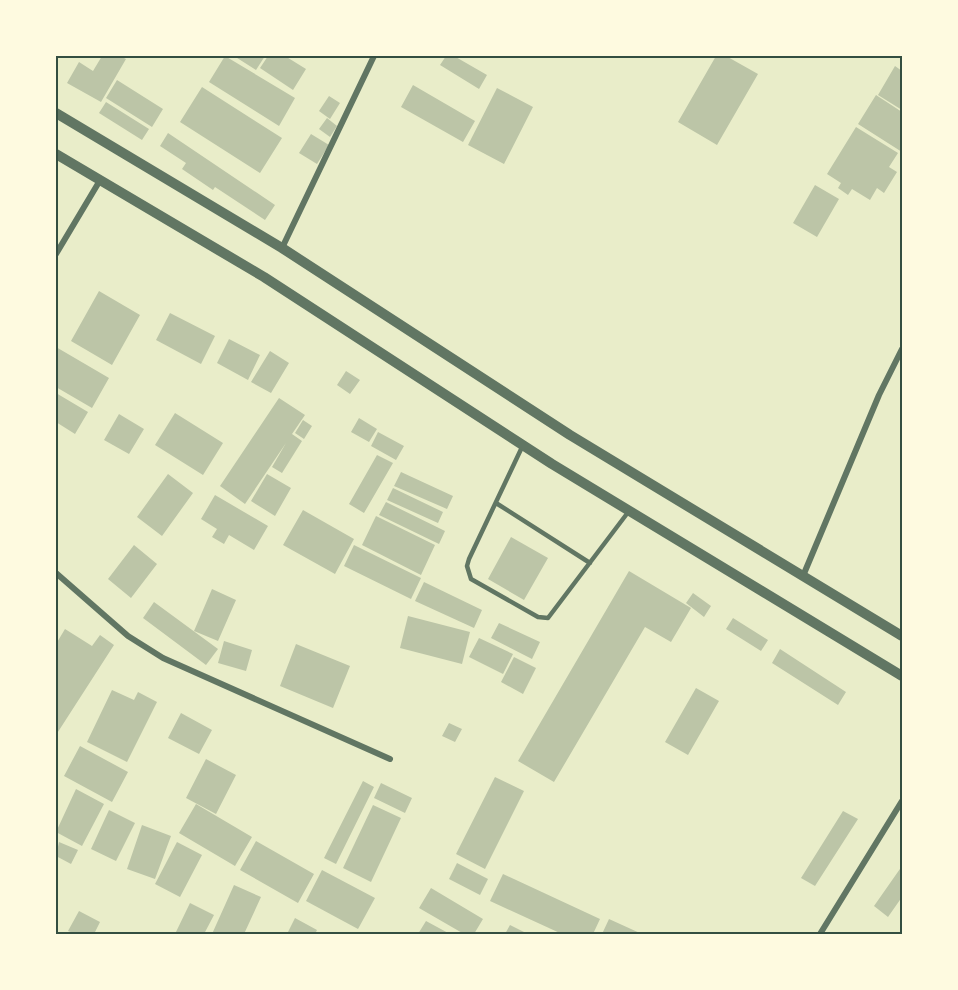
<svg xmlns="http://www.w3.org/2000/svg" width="958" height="990" font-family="Roboto,sans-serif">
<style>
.building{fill:#bcc5a7}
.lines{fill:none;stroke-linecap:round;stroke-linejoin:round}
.service{stroke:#617663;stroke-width:4.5}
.minor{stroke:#617663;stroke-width:6}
.tertiary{stroke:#617663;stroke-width:10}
.neatline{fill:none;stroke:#344e41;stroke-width:2}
</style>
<rect width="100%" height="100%" fill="#e9edc9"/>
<!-- building -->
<path class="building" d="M102,56h18l6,3 -25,43 -34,-19 12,-21 14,9z
M225,56l70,42 -16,28 -70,-44z
M234,56h31l-9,14z
M268,56h17l21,13 -13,21 -33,-22z
M446,56h8l33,19 -8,14 -39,-24z
M716,56h10l32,18 -41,71 -39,-23z
M895,66l7,5v39l-24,-15z
M117,80l46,29 -11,18 -46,-29z
M413,85l62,36 -12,21 -62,-35z
M202,87l80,51 -22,35 -80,-51z
M497,88l36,19 -29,57 -36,-19z
M876,95l26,17v40l-44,-28z
M329,96l11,7 -10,16 -11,-8z
M106,102l43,27 -7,11 -43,-27z
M327,118l10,8 -7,11 -11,-8z
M856,127l42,26 -9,14 8,5 -13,21 -7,-5 -7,12 -18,-11 -4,6 -10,-7 3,-5 -14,-9z
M168,133l107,72 -10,15 -50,-33 -2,3 -31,-21 4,-6 -26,-17z
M311,134l18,11 -12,19 -18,-11z
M815,185l24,14 -22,38 -24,-14z
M99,291l41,24 -28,50 -41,-24z
M170,313l45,23 -14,28 -45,-24z
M229,339l31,16 -12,25 -31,-17z
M56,347l53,31 -17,30 -36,-21z
M270,351l19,12 -18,30 -20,-11z
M346,371l14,9 -10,14 -13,-9z
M56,393l32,19 -13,22 -19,-12z
M279,398l26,17 -13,19 10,7 -20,32 -10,-6 14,-24 -41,61 -25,-18z
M175,413l48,30 -20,32 -48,-30z
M119,414l25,15 -15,25 -25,-14z
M359,418l18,11 -8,13 -18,-10z
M303,420l9,6 -8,13 -9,-6z
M378,432l26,14 -8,14 -25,-14z
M377,455l16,8 -29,50 -15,-9z
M401,472l52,24 -6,13 -53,-23z
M168,474l25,19 -31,43 -25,-19z
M267,474l24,14 -16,28 -24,-15z
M393,488l50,24 -5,11 -51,-23z
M215,495l53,31 -14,24 -25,-15 -5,9 -12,-7 5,-8 -16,-10z
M386,502l59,29 -6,13 -60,-29z
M303,510l51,29 -19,35 -52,-29z
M376,516l59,29 -14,30 -59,-30z
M511,537l37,21 -24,42 -36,-21z
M134,545l23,19 -26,34 -23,-19z
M354,545l67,33 -10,21 -67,-33z
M629,571l62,37 -20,34 -26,-15 -91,155 -36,-21z
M424,582l58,28 -8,18 -59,-27z
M212,589l24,11 -18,41 -24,-10z
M693,593l18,13 -7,11 -18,-14z
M154,602l64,47 -12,16 -63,-47z
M408,616l62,16 -8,32 -62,-16z
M733,618l35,22 -7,11 -35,-22z
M499,623l41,19 -8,17 -41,-21z
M65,629l27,17 8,-11 14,10 -58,90v-91z
M479,638l34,16 -10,20 -34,-17z
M224,641l28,9 -6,21 -28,-8z
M296,644l54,22 -17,42 -53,-22z
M780,649l66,43 -8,13 -66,-42z
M514,657l22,11 -13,26 -22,-12z
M696,688l23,13 -31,54 -23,-13z
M112,690l22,10 4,-8 19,10 -30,60 -40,-20z
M181,713l31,17 -13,24 -31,-16z
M449,723l13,6 -7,13 -13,-6z
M80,746l48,26 -16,30 -48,-26z
M206,759l30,16 -20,39 -30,-16z
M495,777l29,14 -39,78 -29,-15z
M363,781l11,6 -38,77 -12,-6z
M381,783l31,15 -7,15 -31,-15z
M76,789l28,15 -22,42 -26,-14z
M196,804l56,33 -17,29 -56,-33z
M373,805l28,13 -30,64 -28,-14z
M109,810l26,13 -19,38 -25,-12z
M843,811l15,8 -43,67 -14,-8z
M142,825l29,11 -16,43 -28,-10z
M256,841l58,33 -16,29 -58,-33z
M59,842l19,8 -7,14 -15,-8z
M177,842l25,13 -22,42 -25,-13z
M457,863l31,16 -8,16 -31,-16z
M902,866v31l-14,20 -14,-11z
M322,870l53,28 -17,31 -52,-28z
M503,874l97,45 -7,15h-31l-72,-33z
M234,885l27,12 -17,37h-32z
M431,888l52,31 -9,15h-10l-45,-26z
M190,903l24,12 -10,19h-29z
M79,911l21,11 -6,12h-18l-8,-3z
M295,918l22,12 -2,4h-28z
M609,919l33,15h-40z
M426,921l24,13h-32z
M510,925l18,9h-23z"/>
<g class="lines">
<!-- service -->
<path class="service" d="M523,445l-54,114 -2,7 4,13 67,38 10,1 81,-107
M496,503l94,60"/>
<!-- minor -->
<path class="minor" d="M282,248l92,-192
M56,254l43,-72
M56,573l72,63 35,22 227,101
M803,576l76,-181 23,-46
M820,934l82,-133"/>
<!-- tertiary -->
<path class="tertiary" d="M56,113l226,135 288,187 332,201
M56,154l208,123 288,187 350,212"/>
</g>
<!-- border -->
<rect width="958" height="990" fill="none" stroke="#fefae0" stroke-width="114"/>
<rect x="57" y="57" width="844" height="876" class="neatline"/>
</svg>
